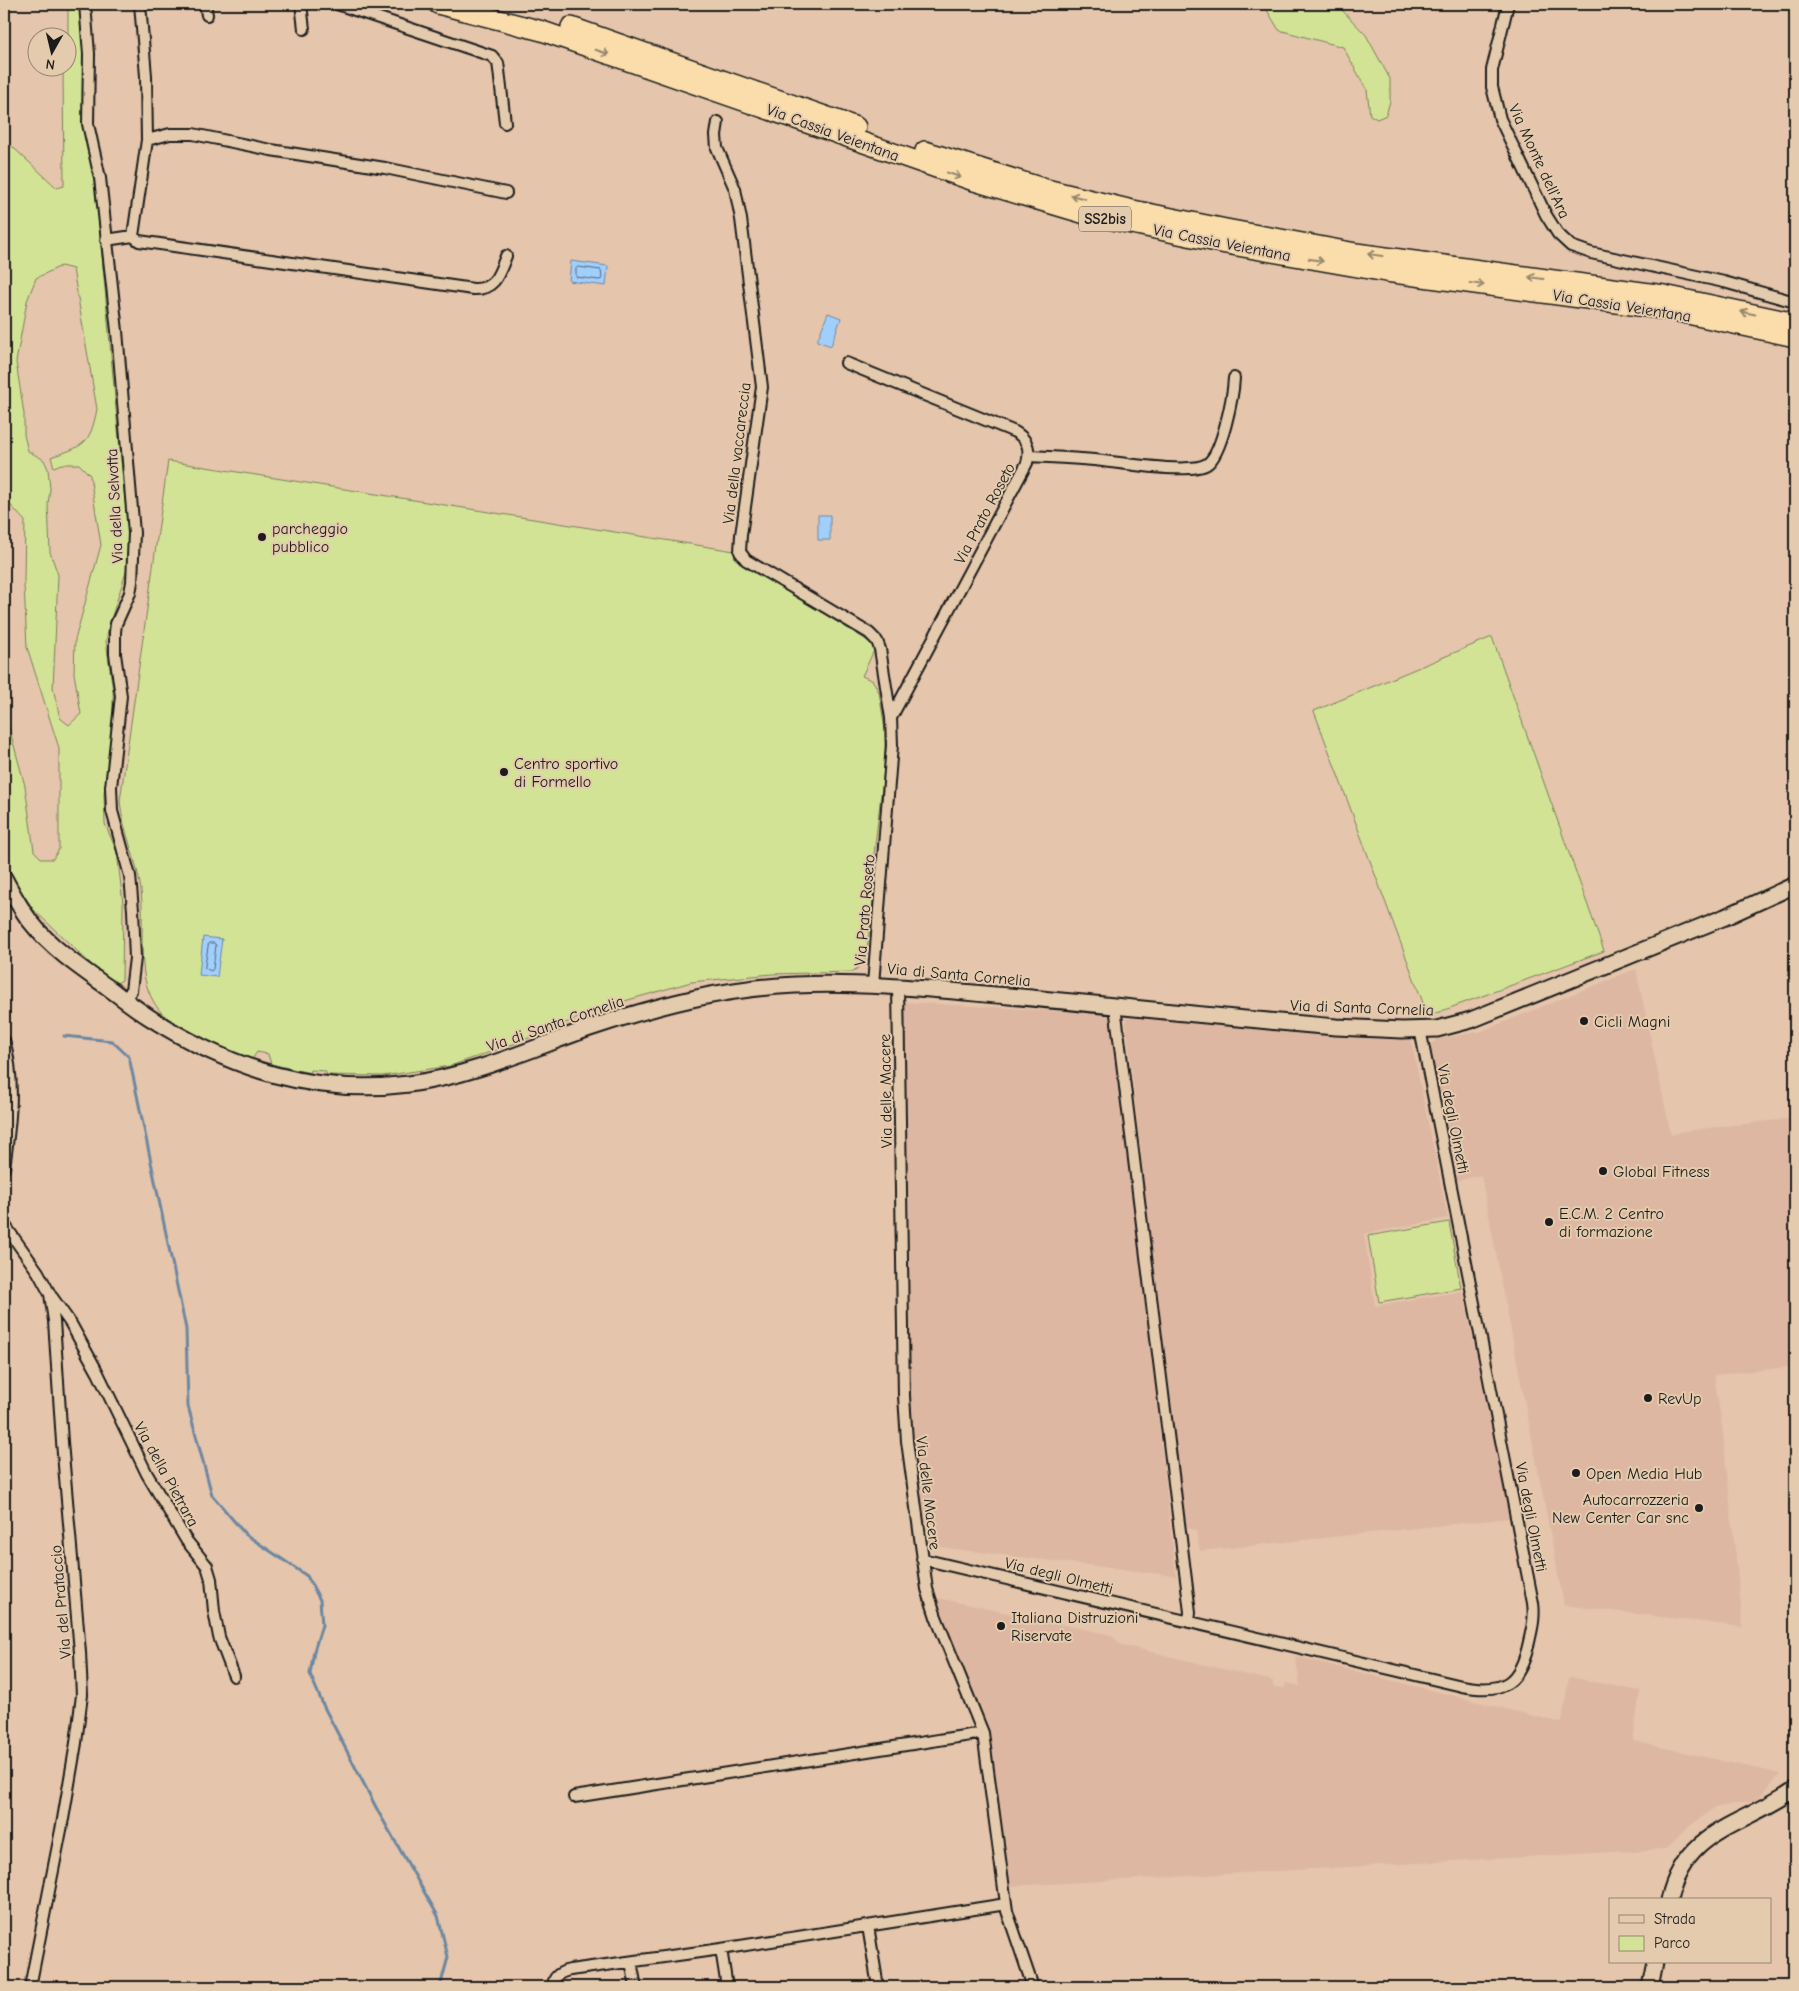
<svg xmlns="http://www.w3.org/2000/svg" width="1799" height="1991" font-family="'Comic Neue',sans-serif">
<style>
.built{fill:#ddb7a2}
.green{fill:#d3e396;stroke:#788059;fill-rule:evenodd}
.water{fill:#a1cffc;stroke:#6c87a2}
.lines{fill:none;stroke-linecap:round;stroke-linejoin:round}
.shore{stroke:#516476;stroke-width:1}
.stream{stroke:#6c87a2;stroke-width:3}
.street-casing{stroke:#1c1c1c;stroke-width:14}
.secondary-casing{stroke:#1c1c1c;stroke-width:19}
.highway-casing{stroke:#1c1c1c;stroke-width:22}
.street{stroke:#e5cbad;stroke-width:10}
.secondary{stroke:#e5cbad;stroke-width:15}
.highway{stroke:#faddab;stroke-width:19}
.oneway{stroke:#96866b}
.poi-dot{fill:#1c1c1c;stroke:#e5cbad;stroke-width:2}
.labels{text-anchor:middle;stroke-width:4;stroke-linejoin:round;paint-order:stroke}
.shield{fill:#e5cbad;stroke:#585048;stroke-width:1}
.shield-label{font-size:15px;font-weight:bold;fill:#1c1c1c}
.street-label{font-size:16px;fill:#1c1c1c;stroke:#e5cbad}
.poi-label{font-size:16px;fill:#1c1c1c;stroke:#e5cbad;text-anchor:start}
</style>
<rect width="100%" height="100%" fill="#e5c5ab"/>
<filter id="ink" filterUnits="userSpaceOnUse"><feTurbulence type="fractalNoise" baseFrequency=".02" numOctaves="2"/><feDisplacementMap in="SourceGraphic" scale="10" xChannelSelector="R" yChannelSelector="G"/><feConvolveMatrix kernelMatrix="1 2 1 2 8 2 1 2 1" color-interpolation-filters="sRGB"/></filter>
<g filter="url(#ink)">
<!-- built -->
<path class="built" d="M1636,969l35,166 14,-4 110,-13v248l-81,9 8,50 21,202 -179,-22 -83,-430 -25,6 -26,-136 7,-6 42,-7z
M905,1002l203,12 15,92 53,470 -253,-31 -15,-133z
M1127,1015l284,25 37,178 -84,16 11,72 88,-15 47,227 -310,33 -4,-20 -13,-6 -57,-503z
M933,1597l178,38 11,10 151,36v6l12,1v-5l15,3 -4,-27 2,-2 264,66 7,-46 71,14 -7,50 147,33 -23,27 -40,6 -29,20 -23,22 -653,37 -6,-8 -18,-140z"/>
<!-- green -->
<path class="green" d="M68,4h13l5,26 -3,74 6,48 8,49 18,198 15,152 -2,15 -19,59 -3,16 7,50v34l-9,69 1,30 12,28 6,52 -1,76 -9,5 -79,-75 -30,-44v-157l21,77 9,65 8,8h11l6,-10v-101l-32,-101 -3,-64 1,-62 -21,-23v-359l53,49 7,-2 -1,-118h5zM61,266l12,3 24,140c-7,36 -13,37 -46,48l3,10 7,-3h18l11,11 11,70 -26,95 -1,33 7,41 -12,11 -9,-7 -7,-30 5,-113 -8,-23 -2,-48 2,-15 -2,-20 -4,-9 -16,-9 -4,-16v-21l-8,-52 11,-61 9,-23z
M1258,4h78l30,31 24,44v22l-4,14 -9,4 -7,-4 -3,-25 -24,-43 -64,-17 -12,-20z
M168,461l566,90 1,8 141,87 -14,30 11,5 6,11 6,38v31l-12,101v40l-7,54c-4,9 -7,12 -15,16l-79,2 -81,8 -84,24 -91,37 -66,23 -68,10 -55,-1 -2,-4 -14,-1 -1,3 -39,-9 -3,-10 -11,-2 -7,10c-24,-12 -68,-30 -87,-48 -10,-9 -17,-27 -19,-40 -4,-28 0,-56 -3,-84 -4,-31 -18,-58 -21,-89z
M1492,637l112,314 -176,65 -114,-305z
M1449,1222l12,66 -82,14 -11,-66z"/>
<!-- water -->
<path class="water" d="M571,261l37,5 -2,20 -37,-5z
M828,313l13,5 -10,28 -14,-5z
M818,515h12v25h-12z
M203,937l19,2 -5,38 -18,-2z"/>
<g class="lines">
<!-- shore -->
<path class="shore" d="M578,267l23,3 1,9 -3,1 -23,-3v-8z
M209,943h5l2,2 -3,24 -2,2 -6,-3z"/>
<!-- stream -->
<path class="stream" d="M64,1036l48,5 17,16 57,272 2,77 24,89 33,39 62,42 13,24 2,25 -8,26 -4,23 14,33 55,106 59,103 10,41 -8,30"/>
<defs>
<path id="street" d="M85,4l4,50 -1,70 12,54 17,153 17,202 -2,49 -2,11 -14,31 -1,8v22l6,42 -10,91 1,24 18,65 3,34 2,48 -4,33 -7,9
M205,4l2,11
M301,4l3,25
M337,4l155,52 6,7 1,7 6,53
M1508,4l-16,66v17l8,32 46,96 12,19 13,12 20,7 133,29 71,20
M718,122l-2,13 1,13 18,41 6,30 21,168 -21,148 -1,17 6,8 123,73 8,8 3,8 11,69 1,27 -19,240
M147,140l23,-6h23l78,16 114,18 121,25
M133,236l14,-96 -1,-64 -6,-72
M106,240l27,-4 6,5 334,48c22,1 26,-15 33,-33
M846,363l169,69c12,7 16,16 12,31l-136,255
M1029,456c22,1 43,2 65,4 22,2 96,15 113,4 15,-10 26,-67 27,-86
M898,986l6,410 3,45 20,148 9,28 47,116 24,178 26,76
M1115,1006l75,606 -1,10
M4,1040c12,42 6,85 0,128
M4,1224l34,48 12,22 4,27 8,121 18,210 2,43 -6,48 -14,82 -32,162
M52,1297l19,27 27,49 49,101 39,66 21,26 4,13 3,32 5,26 15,39
M922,1559l540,127c42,8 58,-2 67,-44 3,-13 6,-25 4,-39l-113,-574
M574,1797l409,-64
M868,1926l10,61
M721,1949l6,38
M631,1962l5,25
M553,1987c0,-11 7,-15 17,-17l151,-21 285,-45"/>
<path id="secondary" d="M4,878c8,15 16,30 26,43 20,26 49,46 76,65 15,11 30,23 46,33 79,50 163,77 257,65 62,-8 119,-34 178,-55 68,-23 136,-41 208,-44 72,-3 143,5 214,11 109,10 218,22 327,31l66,3 35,-1 34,-9 254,-103 70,-32
M1669,1900c17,-73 75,-74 126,-111
M1650,1987l5,-25"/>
<path id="highway" d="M438,4l104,27 432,150 111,33 141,30 160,28 283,38 126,27
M571,27l285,100
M925,151l121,38 82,20 98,20 130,24 308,42 131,28"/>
</defs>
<!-- street casing -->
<use href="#street" class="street-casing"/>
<!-- secondary casing -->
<use href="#secondary" class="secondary-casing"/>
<!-- highway casing -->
<use href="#highway" class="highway-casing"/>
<!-- street -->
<use href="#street" class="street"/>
<!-- secondary -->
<use href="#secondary" class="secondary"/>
<!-- highway -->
<use href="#highway" class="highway"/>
</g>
<!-- one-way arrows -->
<defs><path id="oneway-shaft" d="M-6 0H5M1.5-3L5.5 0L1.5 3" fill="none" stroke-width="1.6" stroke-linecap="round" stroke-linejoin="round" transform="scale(1.25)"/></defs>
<g class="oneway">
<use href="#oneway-shaft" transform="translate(602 52) rotate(19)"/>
<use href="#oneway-shaft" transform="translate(954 175) rotate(19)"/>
<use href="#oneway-shaft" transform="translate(1078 197) rotate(-166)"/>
<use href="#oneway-shaft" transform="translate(1375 255) rotate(-172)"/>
<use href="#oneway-shaft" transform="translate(1316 260) rotate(10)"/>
<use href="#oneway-shaft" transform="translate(1536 278) rotate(-172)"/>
<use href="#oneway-shaft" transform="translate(1477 284) rotate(8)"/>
<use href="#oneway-shaft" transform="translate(1748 313) rotate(-168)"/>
</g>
</g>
<!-- markers -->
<g class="poi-dot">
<circle cx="262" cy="537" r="5"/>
<circle cx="504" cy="772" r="5"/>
<circle cx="1584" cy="1021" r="5"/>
<circle cx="1603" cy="1171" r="5"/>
<circle cx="1549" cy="1222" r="5"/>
<circle cx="1648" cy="1398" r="5"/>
<circle cx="1576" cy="1473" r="5"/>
<circle cx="1699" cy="1508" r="5"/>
<circle cx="1001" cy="1626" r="5"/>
</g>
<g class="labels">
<!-- shield labels -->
<rect class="shield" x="1079" y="206.5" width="52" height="25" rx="4"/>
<g class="shield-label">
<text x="1105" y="224">SS2bis</text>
</g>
<!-- street labels -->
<g class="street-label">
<text transform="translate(833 132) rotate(20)" y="6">Via Cassia Veientana</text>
<text transform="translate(1540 161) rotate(65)" y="6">Via Monte dell'Ara</text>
<text transform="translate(1222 242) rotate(11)" y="6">Via Cassia Veientana</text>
<text transform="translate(1622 305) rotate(9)" y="6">Via Cassia Veientana</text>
<text transform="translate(736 453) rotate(-83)" y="6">Via della vaccareccia</text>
<text transform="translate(114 506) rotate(-93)" y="6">Via della Selvotta</text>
<text transform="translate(984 513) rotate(-62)" y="6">Via Prato Roseto</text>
<text transform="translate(864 910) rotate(-85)" y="6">Via Prato Roseto</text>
<text transform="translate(959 974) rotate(5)" y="6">Via di Santa Cornelia</text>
<text transform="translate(1362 1007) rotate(2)" y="6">Via di Santa Cornelia</text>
<text transform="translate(555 1023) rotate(-19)" y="6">Via di Santa Cornelia</text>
<text transform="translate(885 1091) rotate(-91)" y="6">Via delle Macere</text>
<text transform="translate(1454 1119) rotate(79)" y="6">Via degli Olmetti</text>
<text transform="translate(167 1474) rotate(61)" y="6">Via della Pietrara</text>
<text transform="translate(929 1493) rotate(83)" y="6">Via delle Macere</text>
<text transform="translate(1532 1517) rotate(79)" y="6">Via degli Olmetti</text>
<text transform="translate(1059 1575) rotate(14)" y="6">Via degli Olmetti</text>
<text transform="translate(60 1602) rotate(-95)" y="6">Via del Prataccio</text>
</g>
<!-- poi labels -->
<g class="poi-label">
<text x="272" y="534">parcheggio<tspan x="272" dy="18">pubblico</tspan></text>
<text x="514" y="769">Centro sportivo<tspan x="514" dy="18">di Formello</tspan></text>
<text x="1594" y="1027">Cicli Magni</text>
<text x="1613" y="1177">Global Fitness</text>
<text x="1559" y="1219">E.C.M. 2 Centro<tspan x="1559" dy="18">di formazione</tspan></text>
<text x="1658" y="1404">RevUp</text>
<text x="1586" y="1479">Open Media Hub</text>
<text x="1689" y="1505" text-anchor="end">Autocarrozzeria<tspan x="1689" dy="18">New Center Car snc</tspan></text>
<text x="1011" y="1623">Italiana Distruzioni<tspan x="1011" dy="18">Riservate</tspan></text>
</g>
</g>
<!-- margin -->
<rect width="1799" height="1991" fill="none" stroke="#e5cbad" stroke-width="20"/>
<rect x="10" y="10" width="1779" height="1971" fill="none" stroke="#1c1c1c" stroke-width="2" filter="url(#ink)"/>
<!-- legend -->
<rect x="1609" y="1898" width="162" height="65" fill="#e5cbad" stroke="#958573"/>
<rect x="1619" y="1915" width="25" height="8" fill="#e5cbad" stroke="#958573"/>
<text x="1654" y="1924" font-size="15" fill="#1c1c1c">Strada</text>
<rect x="1619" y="1936" width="25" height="15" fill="#d3e396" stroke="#958573"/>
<text x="1654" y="1948" font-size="15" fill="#1c1c1c">Parco</text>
<!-- north arrow -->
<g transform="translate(52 52) rotate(188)"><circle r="24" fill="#e5cbad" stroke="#958573"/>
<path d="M0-4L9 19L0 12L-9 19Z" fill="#1c1c1c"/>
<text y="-8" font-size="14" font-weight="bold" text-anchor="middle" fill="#1c1c1c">N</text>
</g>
</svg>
